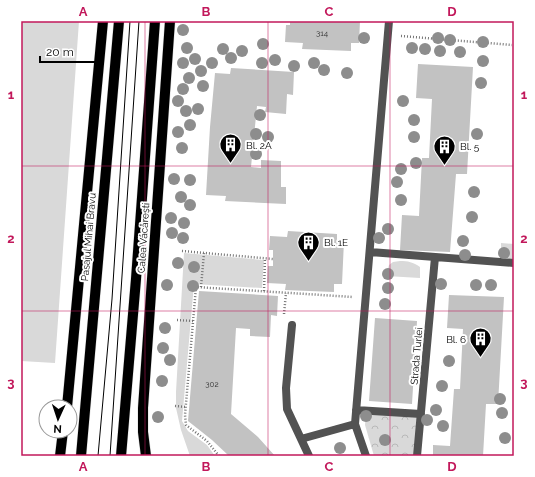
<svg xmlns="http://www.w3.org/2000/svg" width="535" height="477" font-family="Raleway,sans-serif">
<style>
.green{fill:#d9d9d9}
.forest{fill:url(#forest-crowns)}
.building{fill:#c2c2c2}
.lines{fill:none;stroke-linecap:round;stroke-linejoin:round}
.primary-casing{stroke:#dbdbdb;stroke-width:11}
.path{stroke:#747474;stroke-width:2.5;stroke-dasharray:1 2;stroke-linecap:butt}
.lane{stroke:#525252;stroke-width:8}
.primary{stroke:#000;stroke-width:10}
.tram{stroke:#000;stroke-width:1}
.tree{fill:#8d8d8d}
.grid{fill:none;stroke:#c2185b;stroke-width:1;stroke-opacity:0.55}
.labels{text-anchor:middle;stroke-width:4;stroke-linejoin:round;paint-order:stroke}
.number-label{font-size:8px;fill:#303030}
.poi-label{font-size:10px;fill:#000;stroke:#fff;text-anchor:start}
.street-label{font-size:10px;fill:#000;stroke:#fff}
.neatline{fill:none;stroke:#c2185b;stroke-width:1.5}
.grid-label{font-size:13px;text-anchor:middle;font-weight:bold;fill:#c2185b}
</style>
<defs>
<pattern id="forest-crowns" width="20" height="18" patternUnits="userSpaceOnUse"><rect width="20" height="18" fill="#d9d9d9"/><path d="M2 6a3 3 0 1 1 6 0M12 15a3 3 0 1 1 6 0" fill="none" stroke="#b8b8b8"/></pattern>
</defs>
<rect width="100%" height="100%" fill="#fff"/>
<!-- green -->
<path class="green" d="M21,21h58l-24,342 -34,-2z
M501,243l13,1v17c-11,-3 -13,-7 -13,-18z
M184,253l80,7 -2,28 -68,-4 -12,137 6,10 19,14 8,11h-25l-9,-26 -5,-22v-16z
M400,261c8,0 13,1 20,6v11l-34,-2 3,-11 4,-3z"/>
<!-- forest -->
<path class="forest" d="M366,413l52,4 -3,39h-41l-9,-31z"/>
<!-- building -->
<path class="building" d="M290,21h70l-1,22h-8v8l-49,-2 1,-6 -18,-1 1,-17h4z
M418,64l55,3 -6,107h-11l-6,78 -50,-2 2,-35 17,1 3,-58h7l3,-59 -16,-1z
M231,68l63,4 -1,23 -6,-1 -1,20 -21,-2 1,-5 -9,-1 -6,61 10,1v-8l20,1v26h5v17l-61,-3 1,-5 -20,-1 4,-68 5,-54 15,1z
M288,231l49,3v7h7l-2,43h-8v8l-49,-2 1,-6 -19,-1 1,-17h5v-16h-4l1,-14 17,1z
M199,291l79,5 -1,20 -6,-1 -1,22 -20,-1v-7l-14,-1 -5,86 27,23 17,19h-46l-17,-16 -24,-19z
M449,295l55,2 -6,107h-12l-3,52h-50v-11l17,1 4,-57h6l3,-60 -16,-1z
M375,318l42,3 -5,83 -43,-3z"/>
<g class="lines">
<defs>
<path id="primary" d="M67,407l36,-386
M60,456l3,-25
M81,456l38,-435
M121,456l15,-177 19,-258
M146,456l-3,-24v-24l27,-387"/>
</defs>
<!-- primary casing -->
<use href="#primary" class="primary-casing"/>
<!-- path -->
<path class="path" d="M401,36l111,9
M182,251l91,8
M201,287l3,-34
M264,291l1,-33
M284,314l2,-21
M177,320l16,1
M175,406l11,1
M219,456l-12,-15 -21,-16 -1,-10 11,-128 157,10"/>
<!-- lane -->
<path class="lane" d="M370,252l144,11
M292,325l-6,63 1,21 22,47
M356,410l65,4
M301,439l54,-15
M366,456l-11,-32 34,-403
M417,456l18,-199"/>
<!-- primary -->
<use href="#primary" class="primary"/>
<!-- tram -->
<path class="tram" d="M98,456l14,-157 18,-278
M110,456l29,-435"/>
</g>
<!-- trees -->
<g class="tree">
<circle cx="183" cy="30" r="6"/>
<circle cx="364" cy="38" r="6"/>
<circle cx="438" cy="38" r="6"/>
<circle cx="450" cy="40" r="6"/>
<circle cx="483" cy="42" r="6"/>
<circle cx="263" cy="44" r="6"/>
<circle cx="187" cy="48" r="6"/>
<circle cx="412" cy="48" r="6"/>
<circle cx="223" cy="49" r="6"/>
<circle cx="425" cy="49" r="6"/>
<circle cx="242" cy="51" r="6"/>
<circle cx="440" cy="51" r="6"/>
<circle cx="460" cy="52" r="6"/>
<circle cx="231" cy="58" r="6"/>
<circle cx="195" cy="59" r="6"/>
<circle cx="275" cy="60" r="6"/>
<circle cx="483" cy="61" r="6"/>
<circle cx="183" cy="63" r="6"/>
<circle cx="212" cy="63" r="6"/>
<circle cx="262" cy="63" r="6"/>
<circle cx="314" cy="63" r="6"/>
<circle cx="294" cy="66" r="6"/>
<circle cx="324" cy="70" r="6"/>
<circle cx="201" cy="71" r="6"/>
<circle cx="347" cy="73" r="6"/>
<circle cx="189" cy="78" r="6"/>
<circle cx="481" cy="83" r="6"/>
<circle cx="203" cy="86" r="6"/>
<circle cx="183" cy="89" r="6"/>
<circle cx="178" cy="101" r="6"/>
<circle cx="403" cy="101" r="6"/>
<circle cx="198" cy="109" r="6"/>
<circle cx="186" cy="111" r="6"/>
<circle cx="260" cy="115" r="6"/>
<circle cx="414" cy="120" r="6"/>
<circle cx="190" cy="125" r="6"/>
<circle cx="178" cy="132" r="6"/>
<circle cx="256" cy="134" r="6"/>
<circle cx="477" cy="134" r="6"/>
<circle cx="268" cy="137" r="6"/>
<circle cx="414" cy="137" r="6"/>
<circle cx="182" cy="148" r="6"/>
<circle cx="256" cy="154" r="6"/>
<circle cx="416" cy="163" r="6"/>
<circle cx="401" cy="169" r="6"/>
<circle cx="174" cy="179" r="6"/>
<circle cx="190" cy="180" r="6"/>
<circle cx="397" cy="182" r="6"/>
<circle cx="474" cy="192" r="6"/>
<circle cx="181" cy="197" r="6"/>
<circle cx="401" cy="200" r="6"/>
<circle cx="190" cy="205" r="6"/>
<circle cx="472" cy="217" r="6"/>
<circle cx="171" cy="218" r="6"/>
<circle cx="184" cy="223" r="6"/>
<circle cx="388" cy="229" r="6"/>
<circle cx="172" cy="233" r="6"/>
<circle cx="183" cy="238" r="6"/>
<circle cx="379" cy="238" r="6"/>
<circle cx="463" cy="241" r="6"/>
<circle cx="504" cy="253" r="6"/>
<circle cx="465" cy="255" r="6"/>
<circle cx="178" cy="263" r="6"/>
<circle cx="194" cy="267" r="6"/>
<circle cx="388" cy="274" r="6"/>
<circle cx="441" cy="284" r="6"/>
<circle cx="167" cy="285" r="6"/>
<circle cx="476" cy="285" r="6"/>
<circle cx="491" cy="285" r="6"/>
<circle cx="193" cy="286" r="6"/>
<circle cx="388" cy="288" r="6"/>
<circle cx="385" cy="304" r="6"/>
<circle cx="165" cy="328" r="6"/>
<circle cx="163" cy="348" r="6"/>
<circle cx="170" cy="360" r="6"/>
<circle cx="449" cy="361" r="6"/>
<circle cx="162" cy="381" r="6"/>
<circle cx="442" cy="386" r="6"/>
<circle cx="500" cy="399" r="6"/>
<circle cx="436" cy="410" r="6"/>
<circle cx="502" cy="413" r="6"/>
<circle cx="366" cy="416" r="6"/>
<circle cx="158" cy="417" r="6"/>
<circle cx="427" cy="420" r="6"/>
<circle cx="443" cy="426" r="6"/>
<circle cx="505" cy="438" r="6"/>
<circle cx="385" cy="440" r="6"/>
<circle cx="340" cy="448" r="6"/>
</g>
<!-- grid -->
<path class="grid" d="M145,21v435M268,21v435M390,21v435M21,166h493M21,311h493"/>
<!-- icons -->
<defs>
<symbol id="building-pin" viewBox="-11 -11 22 30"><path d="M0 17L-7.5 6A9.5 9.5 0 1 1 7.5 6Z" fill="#000" stroke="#fff"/><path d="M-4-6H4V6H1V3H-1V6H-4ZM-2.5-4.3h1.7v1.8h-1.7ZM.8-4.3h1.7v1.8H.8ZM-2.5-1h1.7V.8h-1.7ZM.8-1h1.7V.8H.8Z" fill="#fff"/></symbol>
</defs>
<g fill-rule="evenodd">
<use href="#building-pin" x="218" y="132" width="25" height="34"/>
<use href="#building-pin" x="432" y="134" width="25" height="34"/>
<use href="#building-pin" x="296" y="230" width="25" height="34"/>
<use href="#building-pin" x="468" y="326" width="25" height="34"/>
</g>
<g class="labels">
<!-- number labels -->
<g class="number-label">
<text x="322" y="36">314</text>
<text x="212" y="387">302</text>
</g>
<!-- poi labels -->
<g class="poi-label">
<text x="246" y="149">Bl. 2A</text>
<text x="460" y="150">Bl. 5</text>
<text x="324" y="246">Bl. 1E</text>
<text x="466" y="343" text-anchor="end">Bl. 6</text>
</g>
<!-- street labels -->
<g class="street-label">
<text transform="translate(88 237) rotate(-85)" y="4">Pasajul Mihai Bravu</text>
<text transform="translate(143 238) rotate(-86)" y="4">Calea Văcărești</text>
<text transform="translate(416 356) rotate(-85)" y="4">Strada Turlei</text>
</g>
</g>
<!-- border -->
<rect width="535" height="477" fill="none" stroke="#ffffff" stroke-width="44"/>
<!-- north arrow -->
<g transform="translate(58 419) rotate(183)"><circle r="19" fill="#ffffff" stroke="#999999"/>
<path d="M0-3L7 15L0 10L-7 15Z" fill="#000000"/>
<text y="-6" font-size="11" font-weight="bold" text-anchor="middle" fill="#000000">N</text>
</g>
<!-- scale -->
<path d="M40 56v6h59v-6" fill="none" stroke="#000000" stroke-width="2"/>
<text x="46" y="56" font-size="12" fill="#000000" stroke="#ffffff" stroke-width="3" paint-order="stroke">20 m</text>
<rect x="22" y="22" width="491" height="433" class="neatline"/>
<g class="grid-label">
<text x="83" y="16">A</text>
<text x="206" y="16">B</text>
<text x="329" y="16">C</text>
<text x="452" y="16">D</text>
<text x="11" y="99">1</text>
<text x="524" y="99">1</text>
<text x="11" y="243">2</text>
<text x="524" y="243">2</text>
<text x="11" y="387">3</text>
<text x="524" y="387">3</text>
<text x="83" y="471">A</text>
<text x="206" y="471">B</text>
<text x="329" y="471">C</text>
<text x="452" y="471">D</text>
</g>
</svg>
